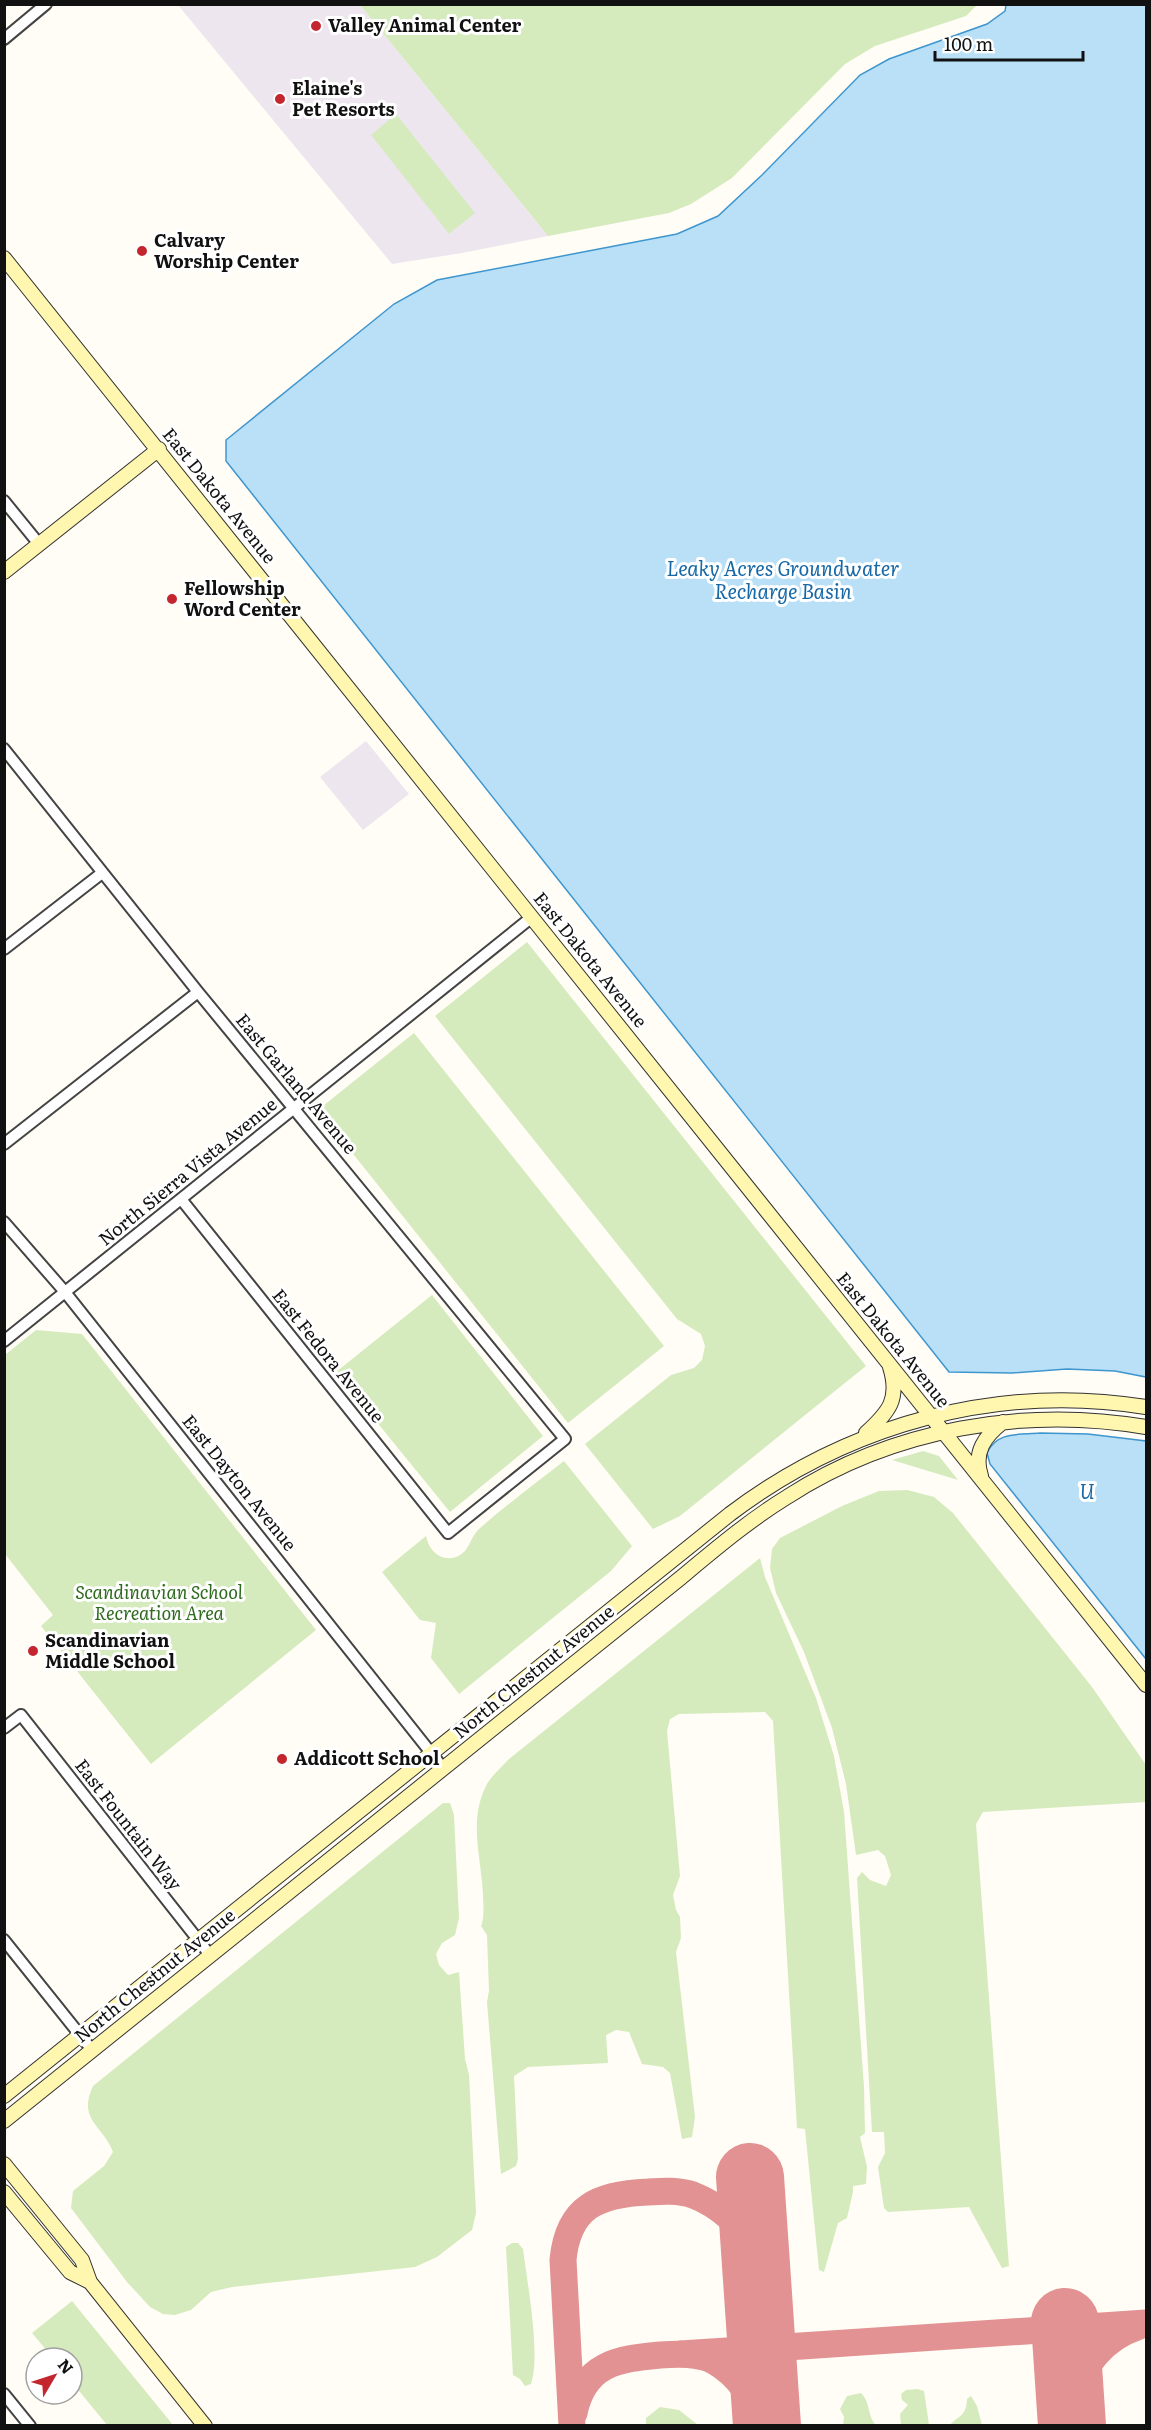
<svg xmlns="http://www.w3.org/2000/svg" width="1151" height="2430" font-family="Literata,serif">
<style>
.industrial{fill:#eee6ef}
.green{fill:#d5ebbd}
.water{fill:#b9e0f7;stroke:#3f96cf;stroke-width:1.5}
.lines{fill:none;stroke-linecap:round;stroke-linejoin:round}
.taxiway{stroke:#e29292;stroke-width:27}
.runway{stroke:#e29292;stroke-width:68}
.street-casing{stroke:#444;stroke-width:14}
.secondary-casing{stroke:#333;stroke-width:16}
.street{stroke:#fff;stroke-width:10}
.secondary{stroke:#fff6b0;stroke-width:14}
.poi-dot{fill:#c4262e;stroke:#fff;stroke-width:2}
.labels{text-anchor:middle;stroke-width:6;stroke-linejoin:round;paint-order:stroke}
.poi-label{font-size:18px;font-weight:bold;fill:#111;stroke:#fff;text-anchor:start}
.street-label{font-size:18px;fill:#111;stroke:#fff}
.park-label{font-size:18px;font-style:italic;fill:#2f6b1f;stroke:#fff}
.water-label{font-size:20px;font-style:italic;fill:#1768a6;stroke:#fff}
</style>
<rect width="100%" height="100%" fill="#fffdf5"/>
<!-- industrial -->
<path class="industrial" d="M178,5h182l188,231 -86,17 -70,11z
M366,741l43,53 -46,36 -43,-53z"/>
<!-- green -->
<path class="green" d="M360,5h617l-11,11 -91,30 -30,18 -113,114 -41,26 -22,9 -121,23z
M396,114l79,99 -26,21 -78,-99z
M527,942l339,424 -186,150 -27,13 -68,-85 86,-69 23,-7 8,-8 3,-14 -4,-12 -24,-15 -242,-303z
M414,1033l250,313 -96,77 -250,-313z
M432,1295l111,141 -93,76 -114,-140z
M36,1330l46,4 234,296 -165,134 -110,-138 12,-11 -48,-61v-199z
M923,1451l16,5 19,24 -66,-20z
M564,1461l68,85 -21,25 -152,123 -28,-36 5,-35 -16,-3 -38,-48 44,-36c3,15 15,26 30,21 14,-5 14,-20 23,-28 27,-24 57,-46 85,-68z
M907,1490l27,7 19,16 139,174 54,78v37l-163,10 -7,12 33,442 -7,2 -33,-61 -81,5 -4,-4 -6,-41 7,-14 -1,-21h-12l-15,-254 5,-6 8,8 16,6 5,-11 -6,-19 -7,-6 -22,5 -10,-71 -14,-56 -28,-76 -28,-59 -6,-25 2,-19 8,-11 62,-32 37,-15z
M760,1558l5,19 51,121 18,58 10,56 20,275 1,46 -5,4 7,30 -1,17 -13,2v6l-6,26 -9,5 -14,49 -5,-2 -14,-141 -8,-1 -24,-407 -8,-9 -86,2 -9,5 -3,12 13,145 -7,19 3,15 4,7 1,21 -5,14 19,165 -3,20 -10,2 -12,-66 -7,-6 -21,-3 -13,-32 -13,-2 -10,5 2,28 -80,4 -14,9 4,83 -2,7 -15,8 -14,-172 2,-11 -2,-56 -6,-9c4,-10 2,-22 2,-32 -2,-39 -15,-74 4,-110 5,-9 15,-17 22,-25z
M443,1803h7l4,12 5,103 -4,17 -13,8 -6,11 3,11 9,10 11,-3 6,87 4,16 7,138 -4,17 -35,27 -22,10 -183,20 -21,5 -20,18 -16,5 -12,-1 -13,-7 -23,-25 -56,-74 2,-17 31,-25 9,-14c-10,-27 -36,-32 -20,-66z
M512,2243h6l5,6c4,32 18,107 8,135l-6,2 -5,-7 -7,-4 -7,-128z
M72,2301l101,124h-66l-32,-39 -3,-4v-24h-19l-21,-25z
M917,2389l7,2 5,34h-28l-1,-11 8,-9 -6,-5 -1,-6 5,-4z
M861,2393c10,10 6,23 15,32h-33l1,-8 -4,-8 7,-13z
M971,2396l6,10 5,19h-32c10,-11 16,-8 17,-26z
M660,2407l19,3 19,15h-52v-7z"/>
<!-- water -->
<path class="water" d="M1006,5h140v1372l-31,-6 -48,-2 -55,4 -63,-1 -723,-911v-21l168,-136 43,-24 240,-46 41,-18 44,-41 98,-100 29,-16 98,-35 18,-13z
M1040,1433l48,1 58,7v218l-156,-195 -3,-11c10,-22 32,-18 53,-20z"/>
<g class="lines">
<!-- taxiway -->
<path class="taxiway" d="M681,2354l465,-31
M1070,2397c15,-32 32,-58 67,-70
M574,2413c10,-49 43,-54 86,-58 17,-1 39,-2 54,6 25,14 40,38 49,65
M572,2426l-9,-166c5,-54 36,-66 85,-68 15,-1 31,-2 45,3 26,10 48,30 62,53"/>
<!-- runway -->
<path class="runway" d="M750,2177l17,249
M1065,2322l7,104"/>
<defs>
<path id="street" d="M4,39l42,-35
M4,501l35,43
M4,749l194,243 367,447 -117,94 -267,-334
M4,949l98,-76
M4,1144l194,-152
M4,1222l61,70 378,476
M4,1341l528,-424
M4,1728l17,-13 189,240
M4,1940l88,110
M4,2394l26,32"/>
<path id="secondary" d="M4,258l1142,1427
M4,572l155,-123
M866,1433c23,-21 34,-34 24,-66
M981,1476c-8,-24 4,-40 22,-54
M4,2096l726,-582c119,-90 268,-131 416,-107
M4,2121l674,-541c35,-29 70,-59 109,-83 105,-68 237,-91 359,-70
M4,2164l78,96 8,22 115,144
M4,2192l66,80 20,10"/>
</defs>
<!-- street casing -->
<use href="#street" class="street-casing"/>
<!-- secondary casing -->
<use href="#secondary" class="secondary-casing"/>
<!-- street -->
<use href="#street" class="street"/>
<!-- secondary -->
<use href="#secondary" class="secondary"/>
</g>
<!-- markers -->
<g class="poi-dot">
<circle cx="316" cy="26" r="6"/>
<circle cx="280" cy="99" r="6"/>
<circle cx="142" cy="251" r="6"/>
<circle cx="172" cy="599" r="6"/>
<circle cx="33" cy="1651" r="6"/>
<circle cx="282" cy="1759" r="6"/>
</g>
<g class="labels">
<!-- poi labels -->
<g class="poi-label">
<text x="328" y="32">Valley Animal Center</text>
<text x="292" y="95">Elaine's<tspan x="292" dy="21">Pet Resorts</tspan></text>
<text x="154" y="247">Calvary<tspan x="154" dy="21">Worship Center</tspan></text>
<text x="184" y="595">Fellowship<tspan x="184" dy="21">Word Center</tspan></text>
<text x="45" y="1647">Scandinavian<tspan x="45" dy="21">Middle School</tspan></text>
<text x="294" y="1765">Addicott School</text>
</g>
<!-- street labels -->
<g class="street-label">
<text transform="translate(219 496) rotate(51)" y="6">East Dakota Avenue</text>
<text transform="translate(590 960) rotate(51)" y="6">East Dakota Avenue</text>
<text transform="translate(296 1084) rotate(50)" y="6">East Garland Avenue</text>
<text transform="translate(188 1172) rotate(-39)" y="6">North Sierra Vista Avenue</text>
<text transform="translate(893 1340) rotate(51)" y="6">East Dakota Avenue</text>
<text transform="translate(328 1356) rotate(51)" y="6">East Fedora Avenue</text>
<text transform="translate(239 1483) rotate(51)" y="6">East Dayton Avenue</text>
<text transform="translate(534 1672) rotate(-39)" y="6">North Chestnut Avenue</text>
<text transform="translate(128 1825) rotate(52)" y="6">East Fountain Way</text>
<text transform="translate(155 1976) rotate(-39)" y="6">North Chestnut Avenue</text>
</g>
<!-- park labels -->
<g class="park-label">
<text x="159" y="1599">Scandinavian School<tspan x="159" dy="21">Recreation Area</tspan></text>
</g>
<!-- water labels -->
<g class="water-label">
<text x="783" y="576">Leaky Acres Groundwater<tspan x="783" dy="23">Recharge Basin</tspan></text>
<text x="1087" y="1499">U</text>
</g>
</g>
<!-- border -->
<rect width="1151" height="2430" fill="none" stroke="#111111" stroke-width="12"/>
<!-- north arrow -->
<g transform="translate(54 2376) rotate(51)"><circle r="28" fill="#ffffff" stroke="#a0a0a0" stroke-width="1.5"/>
<path d="M0-4.5L10 22L0 15L-10 22Z" fill="#c4262e"/>
<text y="-9" font-size="16" font-weight="bold" text-anchor="middle" fill="#111111">N</text>
</g>
<!-- scale -->
<path d="M935 51v9h148v-9" fill="none" stroke="#111111" stroke-width="3"/>
<text x="944" y="51" font-size="18" fill="#111111" stroke="#ffffff" stroke-width="4.5" paint-order="stroke">100 m</text>
</svg>
